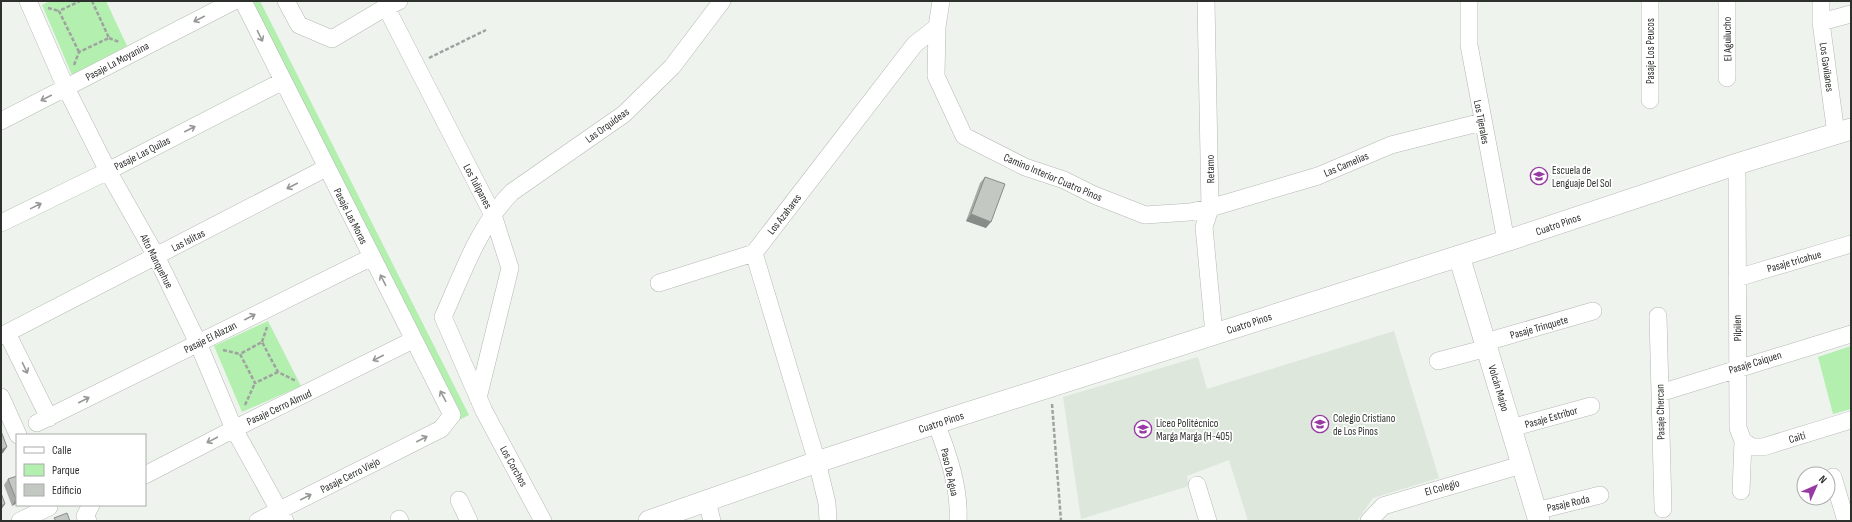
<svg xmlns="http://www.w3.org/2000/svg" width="1852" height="522" font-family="'Sofia Sans Condensed',sans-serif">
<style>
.built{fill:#dde7dc}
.green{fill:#b3efaf}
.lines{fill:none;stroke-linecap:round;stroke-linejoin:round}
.minor-casing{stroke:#b4b9b3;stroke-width:18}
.tertiary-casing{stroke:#b4b9b3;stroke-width:22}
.path{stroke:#9fa39f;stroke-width:2.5;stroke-dasharray:4 2;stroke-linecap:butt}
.minor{stroke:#fff;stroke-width:17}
.tertiary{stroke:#fff;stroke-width:21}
.wall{fill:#a8aca7}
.shaded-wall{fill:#888c88}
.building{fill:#c3c8c2;stroke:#888c88}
.oneway{stroke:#969896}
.labels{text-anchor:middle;stroke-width:3.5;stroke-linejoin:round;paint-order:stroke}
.street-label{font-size:11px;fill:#2e302e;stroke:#fefffe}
.poi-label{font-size:11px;fill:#2e302e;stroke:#fefffe;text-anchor:start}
</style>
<rect width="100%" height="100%" fill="#eef3ed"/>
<!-- built -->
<path class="built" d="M1394,331l45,147 -66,20 -16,23h-109l-19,-61 -42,16 2,10 -108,33 -18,-122 135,-40 9,32z"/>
<!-- green -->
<path class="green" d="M50,1h56l21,45 -55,29 -30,-70z
M249,1h11l209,414 -10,5z
M268,321l33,65 -59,26 -28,-66z
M1851,346v63l-18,5 -15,-57z"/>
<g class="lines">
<defs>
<path id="minor" d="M28,1l38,87 42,83 48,85 42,87 36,86 51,92
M243,1l209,414 -11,14 -183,92
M286,1l13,24 33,14 54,-32 13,-6
M941,1l-4,26 -1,49 28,60 61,31 39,13 30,15 51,20 45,-3 20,-4 108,-32 73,-31 91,-23
M1206,1l4,207 -6,19 10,107
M1469,1v44l37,196
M1650,1v99
M1727,1v77
M1821,1v21l15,112
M386,7l107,208 17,53 -32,130
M1821,22l30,-8
M1,121l233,-120
M1737,164l1,264 5,13 -2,50
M1,223l107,-52 175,-90
M754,253l161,-209 22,-17
M754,253l63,209 10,41 1,18
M1737,278l114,-34
M659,283l95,-30
M1658,316l5,193
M7,333l42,85
M1,336l325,-168
M1486,342l107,-31
M1438,361l49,-13
M1660,393l191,-59
M1,397l17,38
M37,423l335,-166
M936,423c12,31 24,65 22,98
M1511,428l80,-22
M1743,441l9,6h11l88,-27
M145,475l89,-46 179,-89
M1833,477l13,44
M1197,485l11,36
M459,500l10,21
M707,501l5,20
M1536,511l64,-16
M399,519l1,2
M20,521l29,-14 -1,-2
M88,521l-3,-5 6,-11
M543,521l-59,-110 -41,-94c19,-42 36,-92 69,-125l112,-78 48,-47 50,-66
M1369,521l14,-15 138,-41"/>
<path id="tertiary" d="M1459,256l80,265
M649,521l168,-59 119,-39 570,-182 231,-77 114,-35"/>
</defs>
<!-- minor casing -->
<use href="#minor" class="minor-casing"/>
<!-- tertiary casing -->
<use href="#tertiary" class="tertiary-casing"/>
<!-- path -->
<path class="path" d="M48,8l11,3
M109,38l10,4
M79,52l-20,-41 21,-10
M429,58l57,-28
M74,65l5,-13 30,-14 -17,-37
M262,342l5,-15
M223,350l17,4
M278,372l-23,11 -15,-29 22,-12 16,30 18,9
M1052,404l9,117
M245,405l10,-22"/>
<!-- minor -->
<use href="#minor" class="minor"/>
<!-- tertiary -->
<use href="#tertiary" class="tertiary"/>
</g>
<!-- wall -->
<path class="wall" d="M985,177l1,51 -20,-7 14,-38z
M17,476v27l-5,3 -8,-21 4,-6z"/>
<!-- shaded-wall -->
<path class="shaded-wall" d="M971,214l20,8 -5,6 -20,-7z
M7,447l-4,6 -2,1v-4z
M16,499h1v4l-5,3z
M5,504l-4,6v-4z"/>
<!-- building -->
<path class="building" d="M985,177l20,7 -14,38 -20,-8z
M1,431l6,16 -6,3z
M17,476v23h-1l-8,-20z
M1,493l4,11 -4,2z
M67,513l3,8h-14l-2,-3z"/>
<!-- one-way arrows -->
<defs><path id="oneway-shaft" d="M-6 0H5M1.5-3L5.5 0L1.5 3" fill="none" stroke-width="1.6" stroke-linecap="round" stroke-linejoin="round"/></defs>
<g class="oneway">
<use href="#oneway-shaft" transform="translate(199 19) rotate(153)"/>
<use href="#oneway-shaft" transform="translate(260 36) rotate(64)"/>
<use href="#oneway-shaft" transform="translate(46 98) rotate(153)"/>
<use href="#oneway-shaft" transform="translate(190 129) rotate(-27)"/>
<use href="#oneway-shaft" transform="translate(292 186) rotate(153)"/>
<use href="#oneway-shaft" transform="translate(36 206) rotate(-26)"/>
<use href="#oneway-shaft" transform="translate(383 280) rotate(-117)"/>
<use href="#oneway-shaft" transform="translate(250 317) rotate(-27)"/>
<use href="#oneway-shaft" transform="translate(378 358) rotate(153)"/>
<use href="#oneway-shaft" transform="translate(25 368) rotate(64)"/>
<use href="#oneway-shaft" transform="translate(443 396) rotate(-118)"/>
<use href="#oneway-shaft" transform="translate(84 400) rotate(-27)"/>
<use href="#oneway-shaft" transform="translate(422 439) rotate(-27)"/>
<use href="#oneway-shaft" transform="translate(212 440) rotate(152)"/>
<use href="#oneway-shaft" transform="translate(306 497) rotate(-27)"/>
</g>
<!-- icons -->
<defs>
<symbol id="school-ring" viewBox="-11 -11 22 22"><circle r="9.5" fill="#fefffe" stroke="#983aa3" stroke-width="1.5"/><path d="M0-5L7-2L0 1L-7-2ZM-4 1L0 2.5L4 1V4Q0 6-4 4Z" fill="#983aa3"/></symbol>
</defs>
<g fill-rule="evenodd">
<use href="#school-ring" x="1529" y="166" width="20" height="20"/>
<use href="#school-ring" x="1310" y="414" width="20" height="20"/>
<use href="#school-ring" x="1133" y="419" width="20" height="20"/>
</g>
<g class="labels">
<!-- street labels -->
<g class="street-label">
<text transform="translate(1727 39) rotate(-91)" y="4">El Aguilucho</text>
<text transform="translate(1650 51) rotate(-90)" y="4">Pasaje Los Peucos</text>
<text transform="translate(117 61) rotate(-28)" y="4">Pasaje La Moyanina</text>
<text transform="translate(1827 67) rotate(82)" y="4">Los Gavilanes</text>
<text transform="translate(1482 122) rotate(79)" y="4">Los Tijerales</text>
<text transform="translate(607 125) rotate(-36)" y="4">Las Orquídeas</text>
<text transform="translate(142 153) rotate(-27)" y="4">Pasaje Las Quilas</text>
<text transform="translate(1346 164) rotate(-23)" y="4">Las Camelias</text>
<text transform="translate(1210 169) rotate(-91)" y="4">Retamo</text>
<text transform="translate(1053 177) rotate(23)" y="4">Camino Interior Cuatro Pinos</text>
<text transform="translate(478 186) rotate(62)" y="4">Los Tulipanes</text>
<text transform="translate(784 214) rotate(-52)" y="4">Los Azahares</text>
<text transform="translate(351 216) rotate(63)" y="4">Pasaje Las Moras</text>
<text transform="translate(1558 224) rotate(-19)" y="4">Cuatro Pinos</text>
<text transform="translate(188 240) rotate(-27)" y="4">Las Islitas</text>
<text transform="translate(157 261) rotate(63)" y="4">Alto Manquehue</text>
<text transform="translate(1794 261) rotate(-16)" y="4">Pasaje tricahue</text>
<text transform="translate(1249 323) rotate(-18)" y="4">Cuatro Pinos</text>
<text transform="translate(1539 327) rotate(-16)" y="4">Pasaje Trinquete</text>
<text transform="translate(1737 328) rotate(-91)" y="4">Pilpilen</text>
<text transform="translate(210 337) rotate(-27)" y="4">Pasaje El Alazan</text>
<text transform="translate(1755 362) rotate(-17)" y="4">Pasaje Caiquen</text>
<text transform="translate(1499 388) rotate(73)" y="4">Volcán Maipo</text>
<text transform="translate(279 407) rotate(-25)" y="4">Pasaje Cerro Almud</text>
<text transform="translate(1660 412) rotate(-91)" y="4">Pasaje Chercan</text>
<text transform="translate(1551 417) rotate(-16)" y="4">Pasaje Estribor</text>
<text transform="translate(941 422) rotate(-18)" y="4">Cuatro Pinos</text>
<text transform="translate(1797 437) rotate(-17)" y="4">Caiti</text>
<text transform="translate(514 466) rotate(61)" y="4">Los Corchos</text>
<text transform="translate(950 472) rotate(77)" y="4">Paso De Agua</text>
<text transform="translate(350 475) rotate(-27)" y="4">Pasaje Cerro Viejo</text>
<text transform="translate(1442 487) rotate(-16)" y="4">El Colegio</text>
<text transform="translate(1568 503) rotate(-13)" y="4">Pasaje Roda</text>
</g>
<!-- poi labels -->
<g class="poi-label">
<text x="1552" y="174">Escuela de<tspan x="1552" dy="13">Lenguaje Del Sol</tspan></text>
<text x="1333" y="422">Colegio Cristiano<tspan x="1333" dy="13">de Los Pinos</tspan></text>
<text x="1156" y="427">Liceo Politécnico<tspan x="1156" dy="13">Marga Marga (H-405)</tspan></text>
</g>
</g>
<!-- border -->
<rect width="1852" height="522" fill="none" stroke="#2e302e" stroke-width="4"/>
<!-- legend -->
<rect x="16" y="434" width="130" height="72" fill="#fefffe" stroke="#abacab"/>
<rect x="24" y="447" width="20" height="6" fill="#ffffff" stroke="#abacab"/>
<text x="52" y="454" font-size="12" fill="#2e302e">Calle</text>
<rect x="24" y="464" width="20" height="12" fill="#b3efaf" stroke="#abacab"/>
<text x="52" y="474" font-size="12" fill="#2e302e">Parque</text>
<rect x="24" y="484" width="20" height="12" fill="#c3c8c2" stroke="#abacab"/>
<text x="52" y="494" font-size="12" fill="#2e302e">Edificio</text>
<!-- north arrow -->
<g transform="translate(1816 486) rotate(45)"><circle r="19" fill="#fefffe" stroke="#abacab"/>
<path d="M0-3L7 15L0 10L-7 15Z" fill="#983aa3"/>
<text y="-6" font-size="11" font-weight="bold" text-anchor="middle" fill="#2e302e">N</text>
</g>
</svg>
